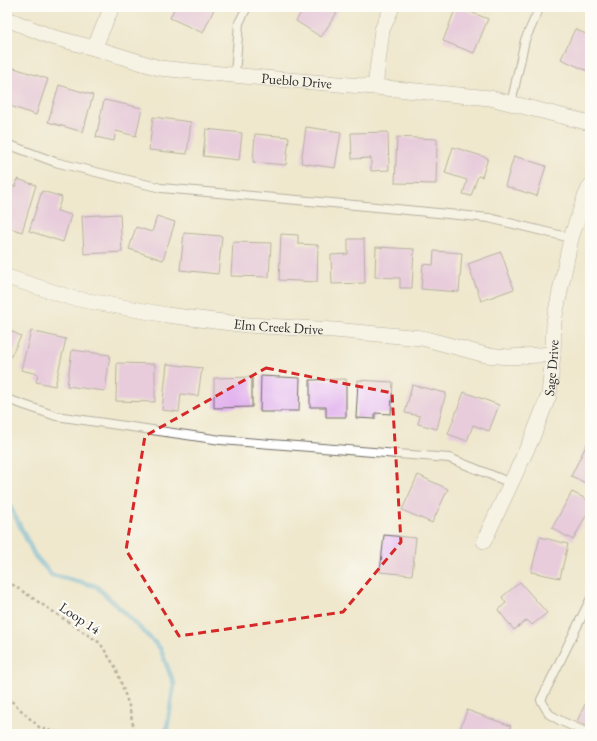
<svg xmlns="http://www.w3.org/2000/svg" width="597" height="741" font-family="'EB Garamond',serif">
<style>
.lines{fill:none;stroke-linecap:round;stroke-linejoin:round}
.stream{stroke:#5cafd7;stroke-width:5}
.building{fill:#dfabed}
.service-casing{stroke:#706d64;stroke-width:10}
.minor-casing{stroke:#706d64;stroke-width:16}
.path{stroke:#706d64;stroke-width:2.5;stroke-dasharray:3 3;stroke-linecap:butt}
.service{stroke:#fff;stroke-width:8}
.minor{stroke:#fff;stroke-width:15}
.marked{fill:none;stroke:#d62828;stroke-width:3;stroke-dasharray:8 5;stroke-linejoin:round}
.labels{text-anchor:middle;stroke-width:4;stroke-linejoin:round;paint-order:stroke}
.street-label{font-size:14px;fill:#2b2b2b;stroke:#fdfcf7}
</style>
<rect width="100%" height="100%" fill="#fdfcf7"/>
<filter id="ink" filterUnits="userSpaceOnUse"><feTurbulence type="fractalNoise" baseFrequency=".025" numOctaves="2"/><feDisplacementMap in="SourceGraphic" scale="8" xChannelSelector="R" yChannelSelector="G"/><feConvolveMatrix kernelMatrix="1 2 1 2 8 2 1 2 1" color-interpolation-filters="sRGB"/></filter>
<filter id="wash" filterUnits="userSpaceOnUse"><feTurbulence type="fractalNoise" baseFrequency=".012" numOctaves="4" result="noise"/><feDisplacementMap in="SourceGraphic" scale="16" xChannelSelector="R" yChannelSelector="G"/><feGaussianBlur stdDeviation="0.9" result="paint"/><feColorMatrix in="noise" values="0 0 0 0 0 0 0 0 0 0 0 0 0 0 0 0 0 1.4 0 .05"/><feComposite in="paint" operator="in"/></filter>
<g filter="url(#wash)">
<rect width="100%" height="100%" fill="#efe8cd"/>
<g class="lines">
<!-- stream -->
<path class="stream" d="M7,500l28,56 17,19 44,11 36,34 28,28 14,36 -8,50"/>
</g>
<g id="blocks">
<!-- building -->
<path class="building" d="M175,7h40l-12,26 -33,-15z
M300,7h32l6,4 -17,26 -25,-16 7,-12z
M456,7h2l30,12 -14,34 -31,-12z
M575,29l15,7v36l-29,-13z
M8,66l40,13 -12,36 -29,-10v-35z
M59,85l34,10 -10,37 -35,-10z
M104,100l38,8 -6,28 -20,-5 -2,10 -18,-4z
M153,117l38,5 -4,32 -38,-4z
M306,127l35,5 -6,36 -34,-5z
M206,129l36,4 -3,27 -36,-4z
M388,132l1,38 -18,1v-13l-19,1 -1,-26z
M255,134l34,3 -3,28 -33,-3z
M397,137l40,2 -1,45 -41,-1z
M453,147l35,11 -6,19 -4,-1 -7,20 -8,-2 4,-14 -22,-7z
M514,156l32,10 -9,30 -32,-10z
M17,179l19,6 -14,47 -15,-5v-43l8,3z
M42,191l20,6 -5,14 14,4 -8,27 -34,-11z
M120,214l2,38 -38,2 -2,-38z
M157,216l18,6 -12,38 -34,-11 7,-22 16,5z
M184,233l38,3 -4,38 -38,-4z
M281,234l17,1v9l20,1 -1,37 -38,-2z
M348,239h16l1,44 -33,1 -1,-29 17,-1z
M233,242l38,1 -2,34 -38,-1z
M376,247l38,2 -2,39h-12v-10l-25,-1z
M434,251l28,2 -3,39 -38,-3 2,-25 10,1z
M501,252l13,37 -33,12 -13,-37z
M7,329l14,7 -14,28z
M31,331l35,8 -11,47 -19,-4 2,-8 -17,-4z
M72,350l38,5 -5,36 -38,-5z
M117,363l38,1v38l-39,-1z
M167,364l35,4 -4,28 -17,-2 -2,18 -17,-2z
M261,376l39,2 -1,33h-18v1h-21z
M252,377v30l-38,1v-30z
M346,379v38h-20v-10h-16v-27z
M358,380l35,2 -2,32 -16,-1v6l-19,-1z
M412,385l34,8 -9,36 -19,-5 2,-8 -15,-3z
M464,392l35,13 -10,26 -16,-6 -6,16 -19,-7z
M588,442h2v43l-19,-9z
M418,475l30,14 -16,34 -30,-13z
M572,492l18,9v7l-17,32 -21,-12z
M384,535l32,3 -4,37 -32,-3z
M540,537l28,7 -8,34 -29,-6z
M520,582l27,31 -15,12 -5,-5 -13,10 -16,-20 8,-7 -4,-6z
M590,694v33l-13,-6z
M467,710l44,16 -3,8h-50z"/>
</g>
</g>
<g filter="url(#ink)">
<use href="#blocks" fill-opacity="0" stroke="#706d64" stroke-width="1"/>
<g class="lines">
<defs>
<path id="service" d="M235,75l4,-52 8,-16
M511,104l14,-64 15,-33
M7,144l48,18 106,26 205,18 123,12 82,20
M7,399l49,17 165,24 228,18 62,25
M590,600l-49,100 8,14 12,7 29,13"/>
<g id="minor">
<path id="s1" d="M7,19l45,18 42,11 65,20 105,10 111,9 115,11 100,25"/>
<path d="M94,48l18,-41"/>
<path d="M375,87l7,-57 10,-23"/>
<path id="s2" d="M7,277l65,21 95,17 80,10 87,5 88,8 64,17 23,2 44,-3"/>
<path id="s3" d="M484,541l48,-103 17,-43 4,-41 1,-33 17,-83 14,-41 5,-11"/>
</g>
</defs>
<!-- service casing -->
<use href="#service" class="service-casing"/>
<!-- minor casing -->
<use href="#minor" class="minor-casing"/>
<!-- path -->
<path class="path" d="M7,581l93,62 16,25 13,38 6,28
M7,697l33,31 24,6"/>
<!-- service -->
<use href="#service" class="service"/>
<!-- minor -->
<use href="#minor" class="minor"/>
</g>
</g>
<!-- marked area -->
<path d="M0 0H597V741H0ZM266,368l126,25 9,149 -58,70 -164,24 -53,-86 19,-114z" fill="#efe8cd" fill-opacity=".55" fill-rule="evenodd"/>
<path class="marked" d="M266,368l126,25 9,149 -58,70 -164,24 -53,-86 19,-114z"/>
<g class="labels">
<!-- street labels -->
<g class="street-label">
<text dy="5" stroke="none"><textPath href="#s1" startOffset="298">Pueblo Drive</textPath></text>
<text dy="5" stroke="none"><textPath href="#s2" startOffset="277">Elm Creek Drive</textPath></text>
<text dy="5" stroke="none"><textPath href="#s3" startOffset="187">Sage Drive</textPath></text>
<text transform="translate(80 618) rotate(34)" y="5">Loop 14</text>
</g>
</g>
<!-- margin -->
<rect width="597" height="741" fill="none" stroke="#fdfcf7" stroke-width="24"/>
</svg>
